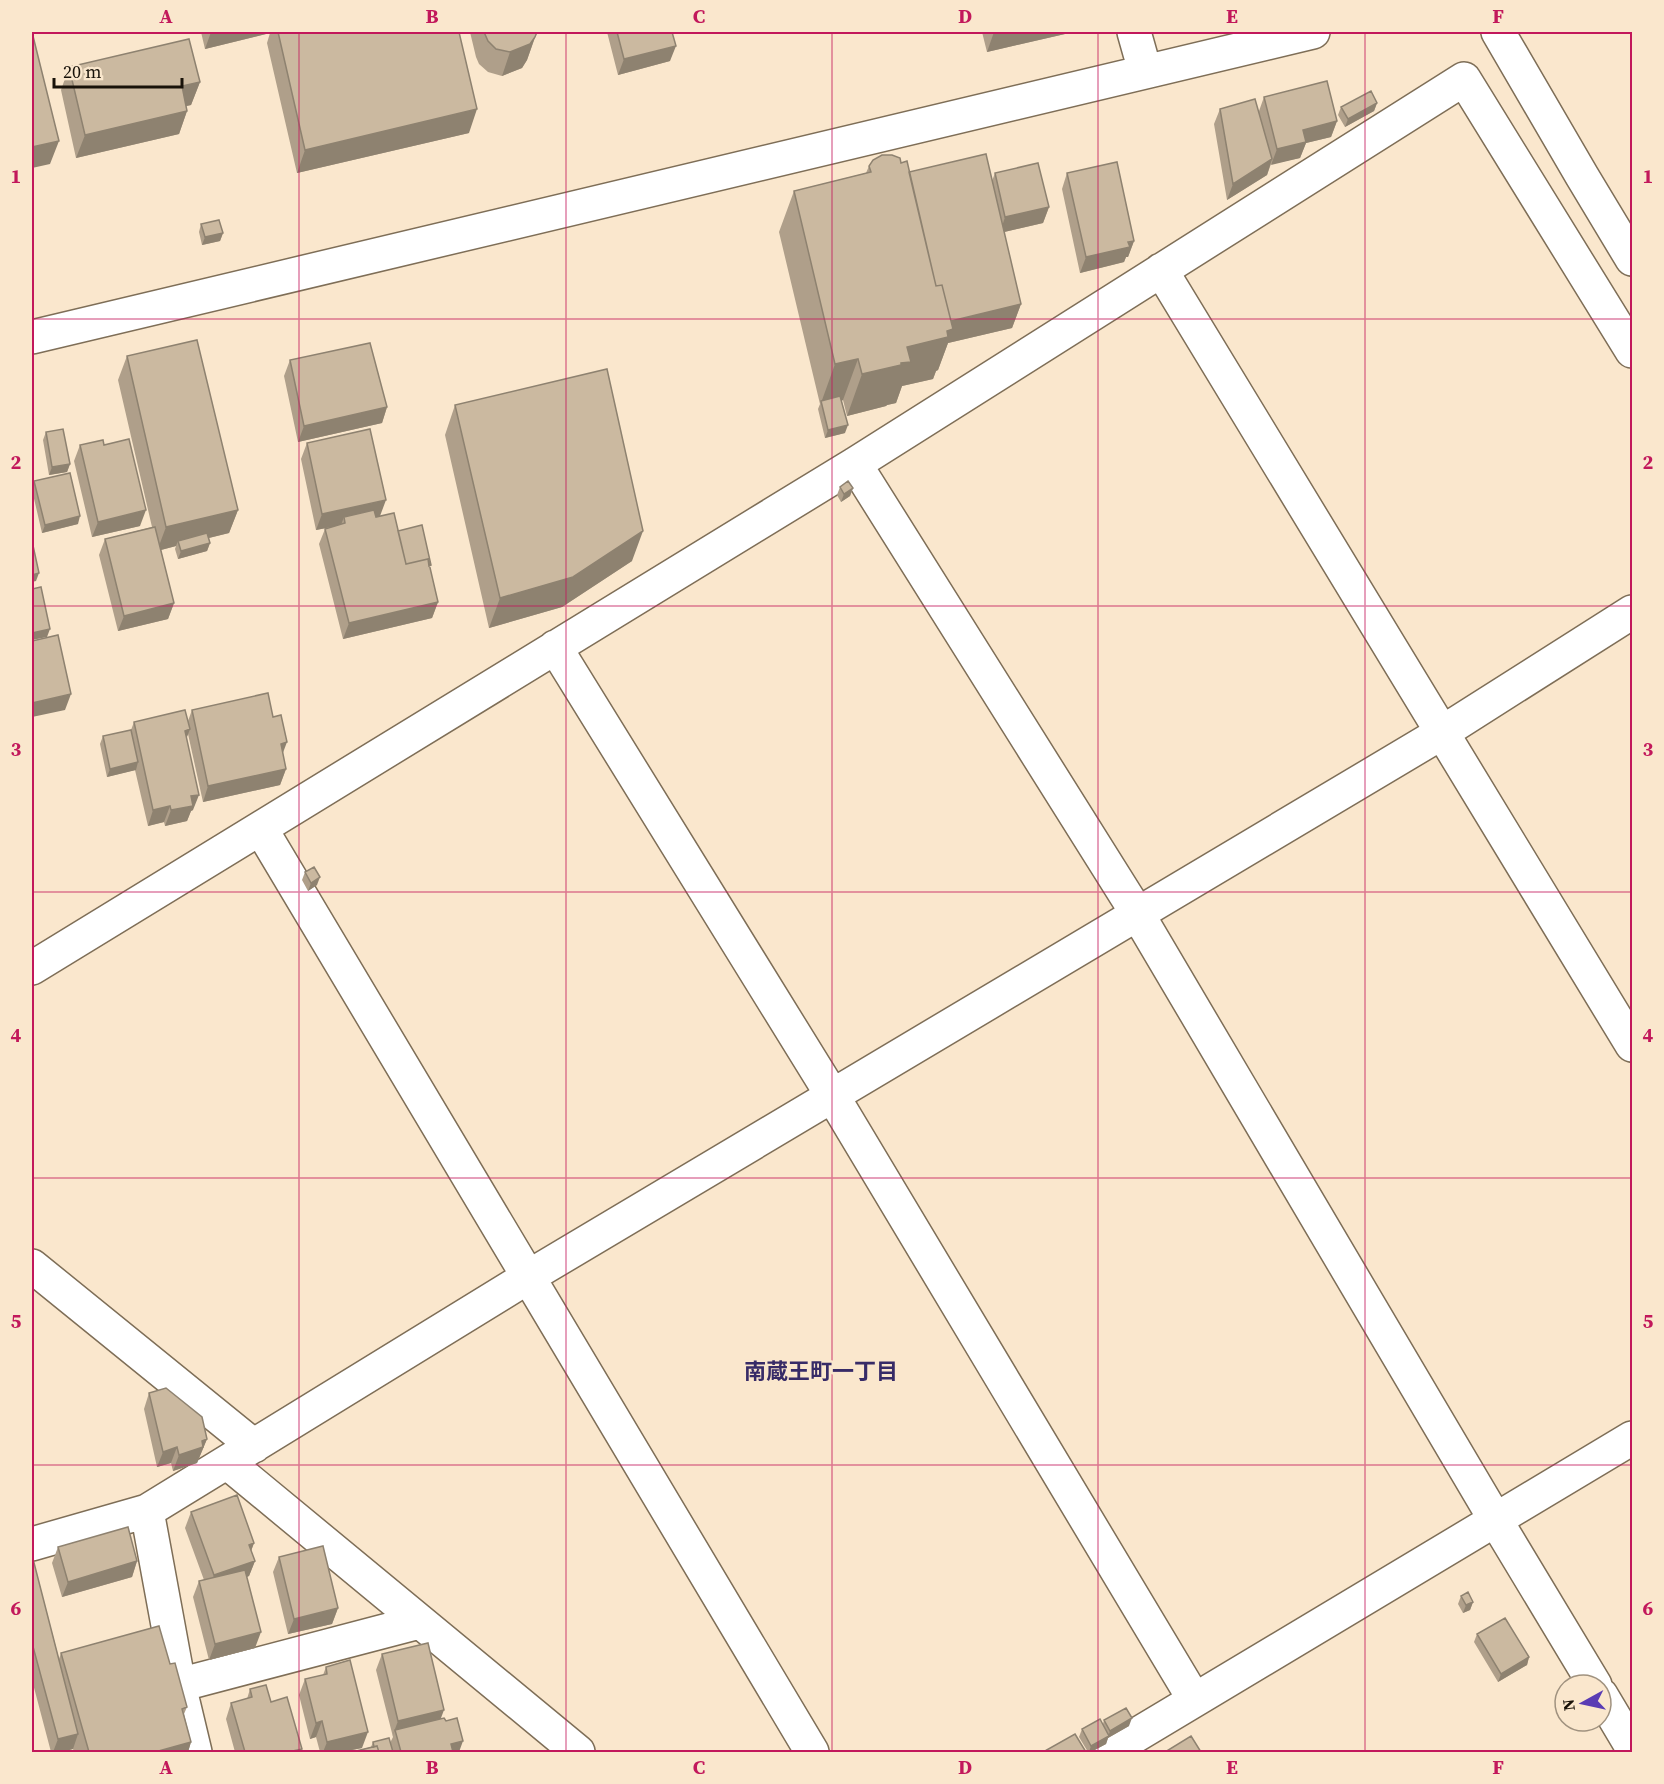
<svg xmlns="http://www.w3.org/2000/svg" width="1664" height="1784" font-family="'Source Serif 4','Noto Sans JP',serif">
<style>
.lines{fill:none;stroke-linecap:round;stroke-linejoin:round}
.street-casing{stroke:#7e6e57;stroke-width:36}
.secondary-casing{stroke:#7e6e57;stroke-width:36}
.street{stroke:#fff;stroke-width:33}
.secondary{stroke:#fff;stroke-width:33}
.wall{fill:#af9f8a}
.shaded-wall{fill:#8e8270}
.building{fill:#cbb9a0;stroke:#8e8270;stroke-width:1.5}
.grid{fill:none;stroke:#c2185b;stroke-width:1.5;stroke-opacity:0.55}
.labels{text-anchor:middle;stroke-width:5;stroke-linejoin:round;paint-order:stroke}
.neighbourhood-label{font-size:22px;font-weight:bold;fill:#372b67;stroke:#fae7cd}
.neatline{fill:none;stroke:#c2185b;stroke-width:2}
.grid-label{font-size:20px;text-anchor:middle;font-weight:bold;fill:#c2185b}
</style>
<rect width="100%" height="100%" fill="#fae7cd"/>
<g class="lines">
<defs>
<path id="street" d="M1498,32l84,144 50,83
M1161,270l471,775
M855,464l282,449 358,606 100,166
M555,647l277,448 362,604
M261,829l551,923
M32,968l823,-504 609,-385 168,272
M32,1266l222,180
M228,1463l350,289
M147,1511l381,-234 915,-545 189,-120
M32,1544l115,-33 32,174 16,67
M179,1685l240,-63
M1601,1695l31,52
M1108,1752l524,-314"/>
<path id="secondary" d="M1134,32l11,39
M32,337l1281,-305"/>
</defs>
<!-- street casing -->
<use href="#street" class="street-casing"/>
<!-- secondary casing -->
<use href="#secondary" class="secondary-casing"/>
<!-- street -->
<use href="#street" class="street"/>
<!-- secondary -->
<use href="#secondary" class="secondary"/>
</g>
<!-- wall -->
<path class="wall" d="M201,32h258l10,101 -172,40 -30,-130 3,-10 -65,16z
M470,32h67l-10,28 -5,8 -20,8 -14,-4 -9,-8 -3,-7z
M607,32h65l-2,29 -52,14z
M982,32h84l-1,2 -78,18z
M69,67l131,15 -9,23 -5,1 1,5 -8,23 -103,24 -15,-68z
M1264,97l73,24 -6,16 -25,6 -6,15 -29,6 -4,11 -40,25 -13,-76 6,-15 39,2z
M1377,103l-3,8 -29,16 -7,-12 3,-8z
M901,163l8,9 83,9 3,-8 54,34 -6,16 -39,9 17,72 -9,24 -64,15 -10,27 -2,1 -3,8 -31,7 -6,17 -9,2 -1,1 -39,10 -4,-16 -1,1 3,32 -20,5 -7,-29 2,-5 -41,-172 15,-41 72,-18 3,-7z
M1067,173l67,68 -6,16h-2l-2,5 -44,11 -18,-84z
M201,224l22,9 -3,8 -18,4 -3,-13z
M127,356l111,154 -9,23 -20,5 1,5 -3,8 -29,8 -3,-10 1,-3 -15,4 13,53 -6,16 -50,12 -19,-76 6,-16 47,-12 -34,-147z
M290,360l97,47 -5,16 -84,19 -14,-66z
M455,405l177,156 -70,46 -73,21 -44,-193z
M46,432l24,32 -3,8 -18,3 -6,-35z
M307,443l73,73 -4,1 22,14 32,37 8,34 -6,16 -89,21 -24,-95 6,-15 12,-3 -21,4 -15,-71z
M80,445h24l36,81 -48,11 -18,-76z
M34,481l44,43 -36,9 -10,-43z
M840,487l13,1 -3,8 -9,6 -4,-7z
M192,710l81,7 13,52 -6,16 -77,17 -15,-68 -2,4 7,72 -2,1 -4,10 -22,5 -1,-4 -16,4 -13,-56 -28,7 -7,-33 3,-8 28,-6 3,-8 54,-1z
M305,872l12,13 -9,6 -6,-11z
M149,1393l58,46 -10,24 -24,8 -2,-8 -14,4 -13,-58z
M191,1512l63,31 -3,8 4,10 -6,15 -2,1 8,71 -46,12 -16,-63 6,-16 5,-1 -19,-52z
M58,1547l79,14 -5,16 -70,20 -10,-34z
M32,1555l27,104 2,-6 109,11 17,43 -3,7 7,28 -3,10h-114l-1,-3 -11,3h-11l-19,-72z
M279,1557l59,51 -6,16 -44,10 -15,-62z
M1461,1596l12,6 -3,8 -7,3 -5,-9z
M1477,1634l52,23 -2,8 -29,17 -24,-40z
M382,1654l59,65 18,33h-107l19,-5 2,-5 17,1 3,-6 -17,-67z
M326,1667l36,81 -20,4h-22l-4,-15 -6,2 -11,-44 6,-16 18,-4z
M250,1689l21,13 29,50h-65l-9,-33 5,-16 16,-4z
M1104,1720l25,6 -21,12 -2,6 -15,8h-3l-9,-15 3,-8 21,-5z"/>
<!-- shaded-wall -->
<path class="shaded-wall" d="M211,32h60l-1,1 -65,16z
M994,32h72l-1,2 -78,18z
M535,37l-8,23 -5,8 -20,8 8,-24z
M676,46l-6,15 -52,14 6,-16z
M200,82l-9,23 -18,4 9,-23z
M1377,103l-3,8 -29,16 3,-8z
M477,109l-8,24 -172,40 8,-23z
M187,111l-8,23 -103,24 9,-23z
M1337,121l-6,16 -25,6 -6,15 -29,7 6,-16 26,-19z
M59,141l-9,23 -18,4v-21z
M1272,159l-5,16 -40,25 6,-16z
M1049,207l-6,16 -43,10 5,-16z
M223,233l-3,8 -18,4 3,-8z
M1134,241l-6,16h-2l-2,5 -44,11 6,-16z
M1021,304l-9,24 -64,15 -10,27 -2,1 -3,8 -31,7 -6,17 -9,2 -1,1 -39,10 15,-42 45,-27 34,-24z
M858,359l-15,41 -21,5 -1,-2 14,-39z
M387,407l-5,16 -84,19 6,-16z
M848,425l-3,8 -20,5 3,-8z
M70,464l-3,8 -18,3 3,-8z
M853,488l-3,8 -9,6 3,-8z
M386,500l-6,16 -35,8 -1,-7 -3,8 -25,5 6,-16z
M146,510l-6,16 -48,11 6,-15z
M238,510l-9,23 -49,12 -2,-4 -2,5 -19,5 9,-24z
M80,516l-2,8 -36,9 3,-8z
M643,531l-11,30 -70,46 -73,21 11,-30z
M210,543l-3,8 -29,8 3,-8z
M39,573l-3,8 -4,1v-7z
M438,602l-6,16 -89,21 6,-16z
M174,603l-6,16 -50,12 6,-15z
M50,629l-3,8 -15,3v-7z
M71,694l-6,16 -33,7v-14z
M190,729l-6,16 1,-14z
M287,742l-6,16v-14z
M138,762l-2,8 -29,7 3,-8z
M286,769l-6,16 -77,17 5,-16z
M199,795l-6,15 -2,1 -4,10 -22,5 6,-16 20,-14z
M170,806l-6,16 -16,4 5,-16z
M320,877l-3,8 -9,6 3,-8z
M207,1439l-10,24 -24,8 6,-16 23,-14z
M177,1447l-6,16 -14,4 6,-15z
M254,1543l-6,16 1,-14z
M137,1561l-5,16 -70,20 6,-15z
M255,1561l-6,15 -41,15 6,-16z
M1473,1602l-3,8 -7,3 3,-8z
M338,1608l-6,16 -44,10 6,-15z
M261,1632l-6,16 -46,12 6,-16z
M1529,1657l-2,8 -29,17 3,-8z
M444,1710l-6,16 -43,4 -3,7 6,-16z
M1132,1718l-3,8 -21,12 -2,6 -15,8h-2l2,-6 17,-9 2,-6z
M322,1721l-6,16 -6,2 6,-16z
M368,1732l-6,16 -20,4h-19l4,-10z
M78,1734l-5,15 -11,3h-9l5,-13z
M463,1741l-4,11h-11l3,-8z
M191,1742l-3,10h-33z
M302,1749l-2,3h-12z"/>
<!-- building -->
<path class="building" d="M32,32l27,109 -27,6z
M278,32h181l18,77 -172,41z
M484,32h53l-2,5 -5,7 -20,8 -14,-3 -8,-8z
M617,32h55l4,14 -52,13z
M189,39l11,43 -18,4 5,25 -102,24 -16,-68z
M1327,81l10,40 -34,9 3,12 -29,7 -13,-52z
M1371,91l6,12 -29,16 -7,-12z
M1255,99l17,60 -39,25 -13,-75z
M986,154l35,150 -70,17 -9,-36 -6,1 -27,-114z
M882,155h10l8,3 1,5 6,-2 29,125 6,-1 11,44 -6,2 1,6 -41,10 4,15 -10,1v2l-39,9 -4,-15 -23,5 -41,-173 77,-19 -2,-6 4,-6z
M1117,162l17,79 -6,1 2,5 -44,10 -19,-84z
M1038,163l11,44 -44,10 -10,-44z
M219,220l4,13 -18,4 -4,-13z
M197,340l41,170 -72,17 -39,-171z
M370,343l17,64 -83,19 -14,-66z
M607,369l36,162 -70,46 -73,21 -45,-193z
M840,396l8,29 -20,5 -7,-29z
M63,429l7,35 -18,3 -6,-35z
M370,429l16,71 -64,14 -15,-71z
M129,439l17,71 -48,12 -18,-77 23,-5 1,5z
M70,473l10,43 -35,9 -11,-44z
M848,481l5,7 -9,6 -4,-7z
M374,510l2,7 18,-4 12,51 22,-5 10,43 -89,21 -24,-94 20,-6 -1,-6z
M422,525l9,40 -2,1 -1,-7 -22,5 -8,-33z
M155,527l19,76 -50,13 -19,-77z
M207,533l3,10 -29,8 -3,-10z
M32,541l7,32 -7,2z
M41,587l9,42 -18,4v-44z
M58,635l13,59 -39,9v-62z
M268,693l5,24 8,-2 6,27 -6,2 5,25 -78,17 -16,-76z
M185,710l5,19 -5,2 14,64 -8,1 2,10 -22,4 -1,-4 -17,4 -19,-88z
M131,730l7,32 -28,7 -7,-33z
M314,867l6,10 -9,6 -6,-11z
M166,1388l36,29 5,22 -5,2 1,6 -24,8 -2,-8 -14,5 -14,-59z
M237,1495l17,48 -5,2 6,16 -41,14 -23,-63z
M128,1527l9,34 -69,21 -10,-35z
M323,1546l15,62 -44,11 -15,-62z
M32,1555l46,179 -20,5 -26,-96z
M245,1570l16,62 -46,12 -16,-63z
M1468,1592l5,10 -7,3 -5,-9z
M1505,1618l24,39 -28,17 -24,-40z
M159,1626l11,38 5,-1 12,44 -5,2 9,33 -36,10h-66l-28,-99z
M428,1643l16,67 -46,11 -16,-67z
M350,1660l18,72 -41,10 -5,-21 -6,2 -11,-44 22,-5 -1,-7z
M266,1685l5,17 16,-5 15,52 -14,3h-43l-14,-49 21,-6 -2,-8z
M1126,1708l6,10 -22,13 -6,-11z
M444,1718l2,3 11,-3 6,23 -12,3 2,8h-52l-6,-22z
M1100,1719l9,17 -18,10 -9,-17z
M1075,1734l11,18h-43z
M1191,1736l10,16h-36z
M389,1738l4,14h-14l-2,-6 -3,1 -1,-5z
M377,1746l2,6h-27z"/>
<!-- grid -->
<path class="grid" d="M299,32v1720M566,32v1720M832,32v1720M1098,32v1720M1365,32v1720M32,319h1600M32,606h1600M32,892h1600M32,1178h1600M32,1465h1600"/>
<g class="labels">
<!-- neighbourhood labels -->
<g class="neighbourhood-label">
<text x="821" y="1379">南蔵王町一丁目</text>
</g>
</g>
<!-- border -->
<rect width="1664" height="1784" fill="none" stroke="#fae7cd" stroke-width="66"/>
<!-- north arrow -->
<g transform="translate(1583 1703) rotate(262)"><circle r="28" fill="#fae7cd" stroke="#a0927f" stroke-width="1.5"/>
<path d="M0-4.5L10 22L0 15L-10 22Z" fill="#5a3cb4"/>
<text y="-9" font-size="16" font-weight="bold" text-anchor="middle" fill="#181209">N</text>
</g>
<!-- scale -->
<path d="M54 78v9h128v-9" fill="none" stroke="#181209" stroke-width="3"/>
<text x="63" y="78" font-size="18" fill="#181209" stroke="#fae7cd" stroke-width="4.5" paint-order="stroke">20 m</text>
<rect x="33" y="33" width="1598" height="1718" class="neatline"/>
<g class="grid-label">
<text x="166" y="23">A</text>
<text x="432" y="23">B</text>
<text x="699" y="23">C</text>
<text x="965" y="23">D</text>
<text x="1232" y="23">E</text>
<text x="1498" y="23">F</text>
<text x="16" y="183">1</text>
<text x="1648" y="183">1</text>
<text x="16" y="469">2</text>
<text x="1648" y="469">2</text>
<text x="16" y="756">3</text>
<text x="1648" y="756">3</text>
<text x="16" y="1042">4</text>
<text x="1648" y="1042">4</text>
<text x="16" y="1328">5</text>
<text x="1648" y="1328">5</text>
<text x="16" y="1615">6</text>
<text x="1648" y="1615">6</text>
<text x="166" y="1774">A</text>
<text x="432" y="1774">B</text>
<text x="699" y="1774">C</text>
<text x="965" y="1774">D</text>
<text x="1232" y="1774">E</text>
<text x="1498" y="1774">F</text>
</g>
</svg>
